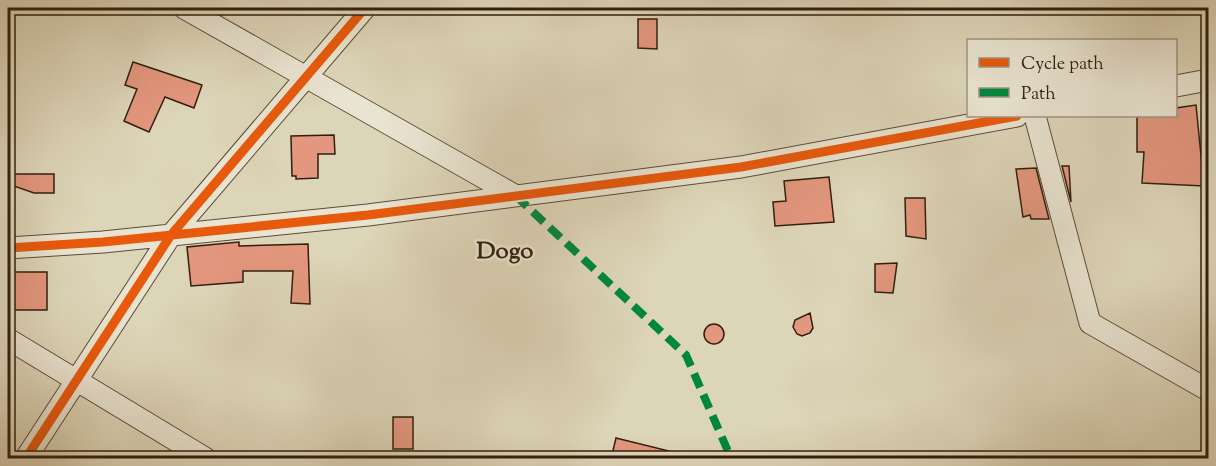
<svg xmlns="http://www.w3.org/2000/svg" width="1216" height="466" font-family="'Sorts Mill Goudy',serif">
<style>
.building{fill:#e3977e;stroke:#311f0d;stroke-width:1.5}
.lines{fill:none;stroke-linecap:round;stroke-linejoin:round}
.minor-casing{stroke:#5c4c38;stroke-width:23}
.minor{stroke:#e9e4d1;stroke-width:21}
.quiet{stroke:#00873e;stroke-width:8;stroke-dasharray:15 8;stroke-linecap:butt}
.cycleway-casing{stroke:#e9e4d1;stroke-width:13}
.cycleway{stroke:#e8590c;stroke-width:9}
.labels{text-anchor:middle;stroke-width:5;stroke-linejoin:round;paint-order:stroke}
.quarter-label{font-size:24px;font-weight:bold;fill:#311f0d;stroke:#e9e4d1}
</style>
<rect width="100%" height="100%" fill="#ddd5b8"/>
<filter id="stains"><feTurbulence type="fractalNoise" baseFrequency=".00333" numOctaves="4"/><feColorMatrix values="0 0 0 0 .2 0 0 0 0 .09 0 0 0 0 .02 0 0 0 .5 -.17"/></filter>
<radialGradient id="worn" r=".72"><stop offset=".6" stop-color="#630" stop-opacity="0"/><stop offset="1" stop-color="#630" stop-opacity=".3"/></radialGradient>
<!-- building -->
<path class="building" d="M638,19h19v30l-19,-1z
M133,62l69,23 -8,23 -29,-11 -16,35 -25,-11 13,-32 -12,-4z
M1196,105l8,81 -62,-3 2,-31h-7v-36h39v-8z
M334,135l1,19h-17v24l-22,1v-3h-4l-1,-40z
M1062,166h7l2,36z
M1036,168l13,51h-18l-1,-4 -7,2 -7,-48z
M8,174h46v19h-20l-26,-9z
M829,177l5,45 -59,4 -2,-24 13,-1 -2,-20z
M905,198h20l1,41 -20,-3z
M239,242v4l69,-2 2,60 -19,-1 2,-32h-50v11l-52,4 -4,-39z
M897,263l-4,30 -18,-1v-28z
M8,272h39v38h-33v-10h-6z
M810,313l3,15 -3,5 -8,3 -5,-2 -4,-7 2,-7z
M704 334a10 10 0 1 1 20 0a10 10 0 1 1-20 0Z
M393,417h20v32h-20z
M616,438l53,13 -1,8h-57z"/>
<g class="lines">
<defs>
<path id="minor" d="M184,8l332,188
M1176,86l32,-6
M1035,116l55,207 118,67
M8,248l95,-6 265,-27 373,-48 276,-51
M8,339l197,119
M26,458l145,-223 194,-227"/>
</defs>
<!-- minor casing -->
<use href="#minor" class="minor-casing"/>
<!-- minor -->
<use href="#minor" class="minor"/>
<!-- quiet -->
<path class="quiet" d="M516,196l170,159 45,103"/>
<defs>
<path id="cycleway" d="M8,248l95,-6 265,-27 373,-48 276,-51
M26,458l145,-223 194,-227"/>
</defs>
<!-- cycleway casing -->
<use href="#cycleway" class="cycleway-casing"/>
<!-- cycleway -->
<use href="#cycleway" class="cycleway"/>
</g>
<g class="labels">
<!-- quarter labels -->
<g class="quarter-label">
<text x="505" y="258">Dogo</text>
</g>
</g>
<!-- margin -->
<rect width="1216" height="466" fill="none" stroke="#ddd5b8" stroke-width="30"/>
<rect x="9" y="9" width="1198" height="448" fill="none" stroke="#311f0d" stroke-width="3"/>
<rect x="15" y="15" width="1186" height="436" fill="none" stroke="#311f0d" stroke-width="1.5"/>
<!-- legend -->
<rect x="967" y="39" width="210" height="78" fill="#e9e4d1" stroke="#9f9583" stroke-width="1.5"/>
<rect x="979" y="58" width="30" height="9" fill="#e8590c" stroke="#9f9583" stroke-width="1.5"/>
<text x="1021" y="69" font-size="18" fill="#311f0d">Cycle path</text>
<rect x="979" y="88" width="30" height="9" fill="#00873e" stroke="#9f9583" stroke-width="1.5"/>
<text x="1021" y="99" font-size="18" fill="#311f0d">Path</text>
<rect width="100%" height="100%" filter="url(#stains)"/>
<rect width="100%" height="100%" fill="url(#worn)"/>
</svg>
